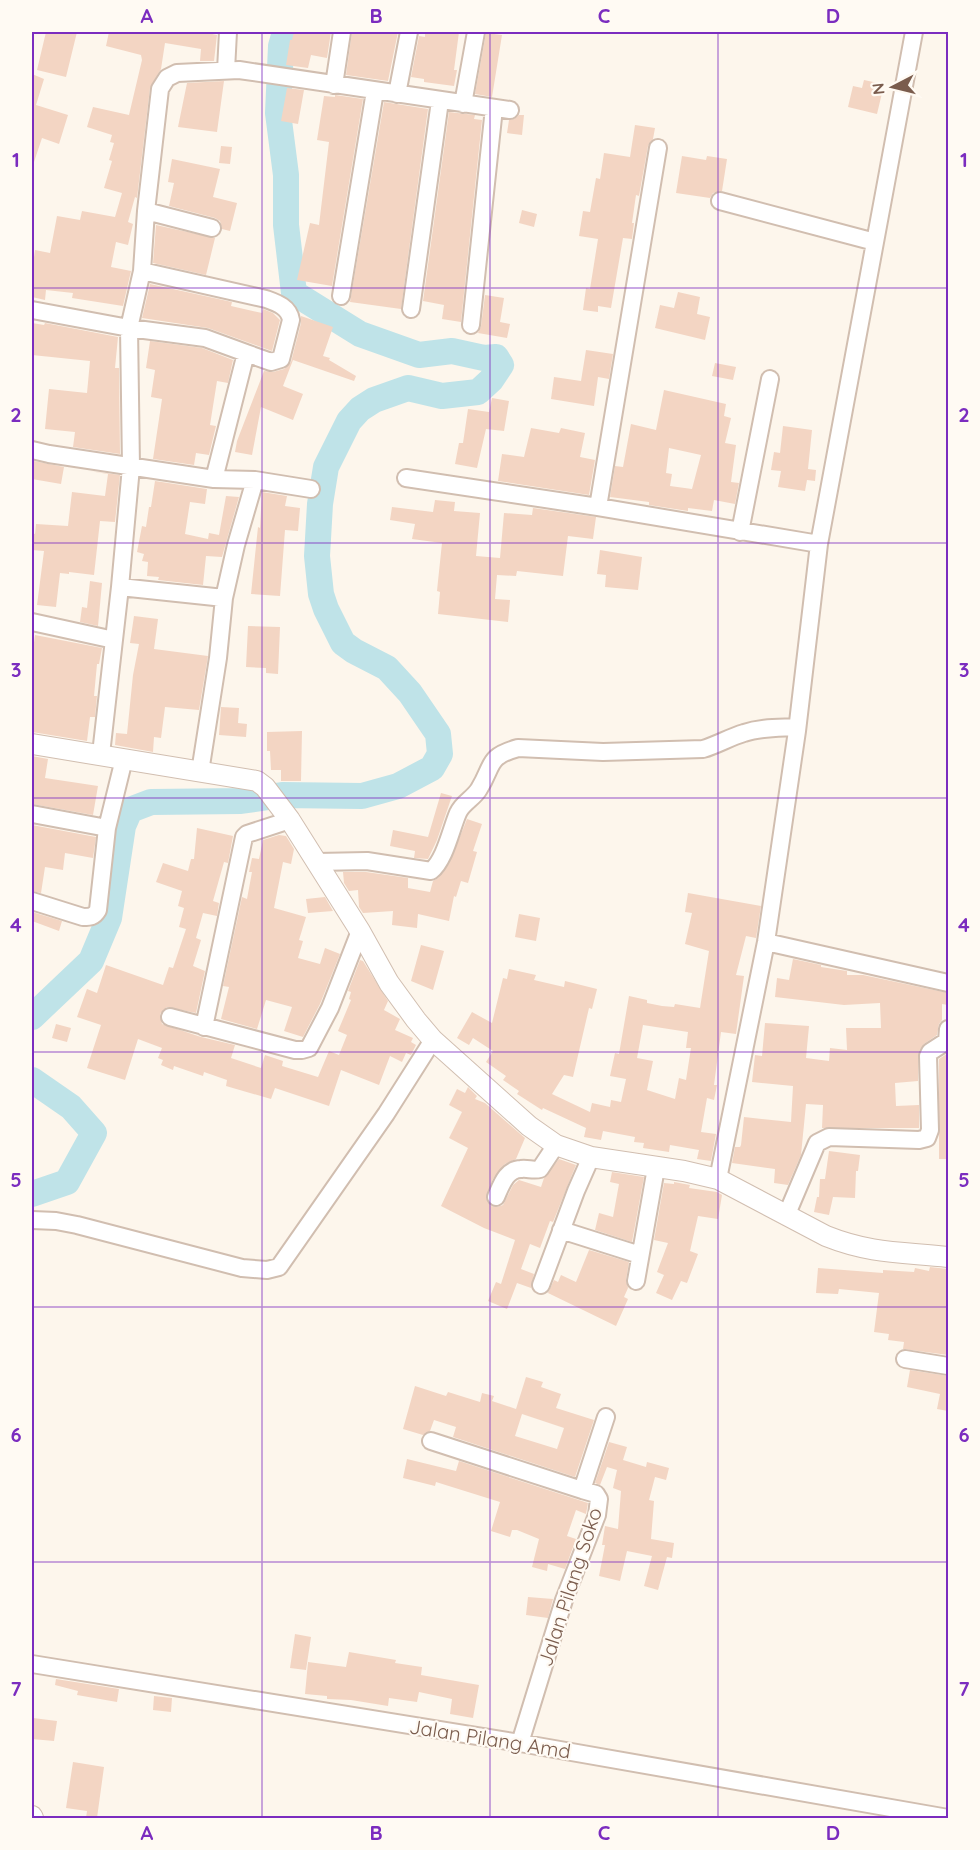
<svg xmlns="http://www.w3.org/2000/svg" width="980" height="1850" font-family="Quicksand,sans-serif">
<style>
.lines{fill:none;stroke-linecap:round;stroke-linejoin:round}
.river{stroke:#bfe3e8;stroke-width:26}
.building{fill:#f3d5c3;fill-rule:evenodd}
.minor-casing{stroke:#d1beb0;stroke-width:20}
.tertiary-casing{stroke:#d1beb0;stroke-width:22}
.minor{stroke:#fff;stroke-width:16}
.tertiary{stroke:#fff;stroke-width:20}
.grid{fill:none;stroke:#7b2cbf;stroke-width:1.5;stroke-opacity:0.55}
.labels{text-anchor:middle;stroke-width:4.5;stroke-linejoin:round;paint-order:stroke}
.street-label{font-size:20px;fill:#7a5c4d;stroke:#fffaf3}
.neatline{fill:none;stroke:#7b2cbf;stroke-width:2}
.grid-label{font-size:20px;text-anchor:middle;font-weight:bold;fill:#7b2cbf}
</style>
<rect width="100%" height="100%" fill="#fdf6ec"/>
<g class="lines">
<!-- river -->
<path class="river" d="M32,1017l59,-56 18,-43 14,-92 7,-16 21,-8 90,-1 41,-6 80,1 36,-10 34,-18 8,-14 -2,-20 -28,-41 -23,-25 -33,-17 -11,-8 -17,-34 -5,-15 -4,-38 3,-52 6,-37 23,-46 11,-12 14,-9 34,-12 34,8 36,-4 13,-12 10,-15 -5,-8 -12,1 -32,-7 -33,4 -59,-21 -66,-41 -8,-68v-50l-8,-62 3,-67 4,-14
M32,1080l39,27 23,26 -27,49 -35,12"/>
</g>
<!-- building -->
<path class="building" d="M46,32h31l-11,45 -29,-7z
M109,32h94l14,3 -3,26h-14l1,-12 -36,-6 -4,26 -11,19 -13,110 -2,-1 -7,25 5,2 -5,21 -12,-3 -5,25 20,4 -8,35 -51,-8 1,-5 -27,-3 -1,10 -13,-3v-25l3,-22 15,3 7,-37 23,4 2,-9 33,6 7,-24 -18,-5 8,-27 -3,-1 5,-17 -4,-1 2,-7 -25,-8 6,-20 36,8 13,-55 -1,-5 -35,-9z
M294,32h37l-4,26 -16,-3 -3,13 -22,-3 4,-25h2z
M352,32h46l-10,49 -42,-6z
M425,32h34l-5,38h3l-3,16 -30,-4v-3l-13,-2 8,-41 6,1z
M486,33l16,2 -10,62 -17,-3z
M32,74l12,5 -8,26 32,10 -9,29 -17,-6 -8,24h-2z
M864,80l14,3 -2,8 6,2 -5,21 -29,-7 5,-21 9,2z
M224,81l-7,51 -39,-5 9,-44z
M287,88l17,2 -6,34 -17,-3z
M335,95l28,4 -31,187 -35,-6 13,-57 9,2 10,-83 -12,-2 7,-44 11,1z
M384,102l44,7 -27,200 -51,-7z
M449,112l26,3 -1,4 8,1 -21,202 -19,-3 2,-14 -21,-4z
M519,115h5l-2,20 -15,-2 2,-13 5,-1z
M635,125l20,3 -2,11 -5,7 -9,50 -3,-1 -4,28h2l-2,16 -9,-1 -12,70 -13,-2v6l-15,-2 3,-22 4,1 8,-50 -19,-3 4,-25 7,1 6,-34 4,1 4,-26 26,4z
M221,146l11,1 -2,17 -11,-1z
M682,156l24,4 1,-4 20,3 -5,32 -9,2 -3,5 -34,-5z
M172,159l48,10 -7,28 24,6 -7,28 -8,-2 -2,-8 -5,-3 -46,-12 5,-23 -6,-1z
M522,210l15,4 -3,13 -15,-4z
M156,225l59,13 -9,37 -53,-12z
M150,284l82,18 -1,4 31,7 1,-4 10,4 7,7 -8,31 -64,-23 -66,-10z
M678,292l22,5 -3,17 13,3 -5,23 -50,-12 5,-23 14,3z
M485,295l19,3 -4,24 10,2 -3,14 -29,-5 3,-7z
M301,316l32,11 -10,29 7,2 -1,2 27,16 -2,5 -61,-21 -10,26 20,8 -10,26 -32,-13 -9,48 -17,-3 2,-11 27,-70 9,1 11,-3 7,-7 10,-39z
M32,323l12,2 1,-2 73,14 -3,31h4l1,86 -47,-7 2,-15 -30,-3 4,-40 38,4 3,-32 -58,-6z
M150,341l52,7 31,12 -5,23 -11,-2 -7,44 6,1 -7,29 -13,-2 -2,12 -41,-6 9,-60 -11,-2 4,-27 -9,-2z
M586,350l27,4 -4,25 -11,-2 -4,29 -43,-7 3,-22 27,4z
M715,363l21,4 -3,13 -21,-4z
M664,390l62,14 -2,12 7,2 -6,25 11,2 -5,37 8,1 -4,21 -21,-4 -2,11 -24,-3v3l-39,-6v-3l-39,-5 5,-31 8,1 8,-43 25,6zM669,448l32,7 -9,34 -22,-3 2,-12 -6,-1z
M492,398l17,3 -5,30 -18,-2 -9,39 -22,-4 4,-21h4l5,-34 21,3z
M783,426l29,4 -4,39 8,1 -1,11 -8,-1 -2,11 -27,-4 3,-16 -10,-1 3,-18 6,1z
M531,428l28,5 2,-5 24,5 -5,24 15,3 -6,35 -91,-14 4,-27 22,3z
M34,461l30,6 -3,17 -29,-5z
M89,471l31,4 -5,47 -15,-1 -6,54 -25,-3v2l-9,-1 -4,34 -19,-2 7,-54 -12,-1v-17l3,1 1,-10 32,2 4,-34 33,4 3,-22z
M155,481l52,8 -2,15 -15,-2 -5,32 23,5 1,-6 10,2 7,-39 13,1 -17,60 -16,-1 -3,29 -45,-5 1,-3 -12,-1 1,-14 -6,-1 2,-7 -7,-2 5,-26 4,1 3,-20h2z
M262,492l25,4 -2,10 15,2 -2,23 -13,-1 -5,66 -29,-2 7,-67 2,1z
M435,500l20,2 -1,9 26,2 -4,43 24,2 4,-45 28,2 1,-7 63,9 -3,22 -25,-3 -5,40 -46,-5 -1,5 -19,-1 -2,24 15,1 -2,22 -70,-8 2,-22 -3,-1 1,-10 4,-38 -30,-4 3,-15 -25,-4 2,-13 41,5z
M600,550l42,7 -4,33 -33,-3 1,-12 -9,-1z
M90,581l12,2 -4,43 -18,-4 2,-15 5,1z
M134,616l24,3 -4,30 54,7 -9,54 -34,-3 -4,31 -7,-1 -1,15 -38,-7 1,-12 11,1 6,-59 6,-31 -9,-1z
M248,626l32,1 -2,47 -12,-1v-5l-20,-1z
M35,635l67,13 -3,16h-2l-3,32h3l-2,21h-5l-3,24 -55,-9v-74z
M221,707l18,1 -1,15 9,1 -1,13 -27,-2z
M302,731l-1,50h-20v-11h-10l-1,-19h-3v-19z
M32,756l16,3 -3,19 53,8 -5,29 -61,-11z
M441,793l11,3 -15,44 -9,19 -14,-1 1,-7 -25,-5 3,-16 35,7z
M467,819l15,5 -9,27 4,1 -9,31 -7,-2 -5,16 -2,-1 -5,25 -31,-7 -1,14 -25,-3 1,-14 -30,2 -4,-6 -1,-17 -9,1 -5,-8 -1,-11h23l42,6v10l22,4 3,-11 5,-3 11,-14z
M32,825l64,12 -3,21 -28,-5 -2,17 -18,-3 -4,26 -9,-2z
M197,828l36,8 -5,27 -4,-1 -11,39 6,2 -2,13 -14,-3 -7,25 5,2 -8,26 12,5 -9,42 -29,-6 -7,7 2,10 39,13 34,8 -4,13 30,10 4,-13 18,6 -1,5 36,11 11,-26 10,4 8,-20 -9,-4 13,-31 -2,-1 2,-7 -3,-1 12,-31 3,1 25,40 -4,9 16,9 -5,11 18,8 -2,4 5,3 -5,10 -5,-2 -4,9 -12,-6 -11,29 -38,-15 -12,36 -54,-18 -4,11 -45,-13 1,-6 -23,-8 -1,4 -29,-10 -1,4 -12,-5 2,-5 -5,-2 4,-10 -24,-9 -13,41 -38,-12 14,-43 -24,-8 10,-28 10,4 9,-28 57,20 6,-18 4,1 13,-39 -7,-2 5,-19 -6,-2 4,-15 -26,-9 7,-19 25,8 3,-12h3z
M279,835l7,1 8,13 -3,15 -8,-2 -9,46 32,9 -7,23 4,1 -5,17 22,6 5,-16 15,6 -20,50 -17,33 -19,-6 8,-24 -26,-7 -9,29 -36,-10 8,-32 -6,-1 19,-89 5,2 5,-27h-3l3,-14 7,1 4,-19z
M688,893l73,13 -5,32 -10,-2 -10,39 8,1 -8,58 -15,-2 -7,53h3l-3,15 -7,-2 -6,34 15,2 -5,27 -14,-2 2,-9 -29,-5 -1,7 -26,-4 1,-5 -10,-1 1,-5 -32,-6 -2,9 -17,-3 2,-9 -43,-20 -1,2 -25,-16 2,-3 -16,-11 3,-4 -20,-14 7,-11 -20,-13 -4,7 -12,-7 15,-26 20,11 11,-45 4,1 2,-10 27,6 -2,5 30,7 1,-6 32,8 -5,20 -3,-1 -16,69 -9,-2 -12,19 38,18 2,-9 18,4 1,-7 10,2 5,-23 -16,-3 5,-23 4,1 10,-58 18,4v3l15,3 12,1 1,-3 25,4 9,-57 -24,-7 7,-31 -7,-1zM643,1025l45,7 -2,16h5l-5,32 -7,-2 -4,21 -28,-9 6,-29 -16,-3z
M325,897l8,14 -25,2 -2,-14z
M32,912l30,9 -3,10 -27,-10z
M519,914l21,4 -4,23 -21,-4z
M421,945l23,6 -11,39 -22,-9z
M793,959l28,6v2l26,4v4h16l85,18v12l-6,-1v16l-3,4 -2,11 -13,9 -5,7 -1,30 -23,2 1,23 23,-1v23h-97l1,-23 -17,-1 -5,51 -13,30 -14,-2 1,-14 -43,-6 3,-16h5l1,-2 3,-28 47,5 2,-36 -41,-4 3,-27 7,1 3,-33 44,3 -3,32 23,3 1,-13 17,2 -1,-22h35l-1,-25 -36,2 -69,-8 2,-19 12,2z
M56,1024l15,4 -4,14 -15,-4z
M948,1053v106h-9v-100z
M468,1087l9,9 -2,3 10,4 40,35 -9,21 -11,5 -12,15 -7,19 5,8 6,1 6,-2 10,-20 6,-5 22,7 3,-9 15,-19 17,6 -23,57 -3,-1 -10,27 -10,-4 -9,25 13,5 -3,14 -14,-5 -10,26 -19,-8 8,-19 5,2 14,-44 -31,-12 -43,-22 27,-58 -19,-10 13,-26 -13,-7 8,-16 8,4z
M829,1151l31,4 -2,16h-2l-1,27 -22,-1 -4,18 -15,-3 3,-15h2l1,-18h5z
M612,1172l32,5 -12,65 -37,-12 4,-17 14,4 6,-33 -9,-2z
M674,1182l16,3 -1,3 28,4 5,3 -4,24 -20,-3 -8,35 8,3 -11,29 -6,-2 -9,19 -16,-7 8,-18 -7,-3 11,-29 -14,-3 10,-57 10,1z
M589,1250l40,12 -3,18 2,8 -4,9 4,2 -12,27 -68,-33 6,-13 4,2 3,-7 15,7z
M930,1267l18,2v86l-45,-6 1,-7 -16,-2 1,-6 -15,-2 5,-39 -40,-4 -1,5 -22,-1 2,-25 65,5v-3l31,2 1,-4 14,3z
M910,1370l38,6v35l-11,-2 3,-15 -33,-7z
M526,1377l17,5 -2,5 20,7 -5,14 38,12 -19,57 -122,-40 3,-10 -22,-7 -4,11 -7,4 -20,-6 12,-43 31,10 2,-4 32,10 2,-9 12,3 -2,5 24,8zM522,1414l42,14 -7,21 -42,-13z
M609,1442l18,5 -4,13 23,7 1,-5 22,6 -3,12 -11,-3 -6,23 5,1 -3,38 23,4 -2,15 -5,-1 -9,33 -14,-4 8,-30 -25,-5 -7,30 -21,-5 6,-31h-3l3,-19 13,3 3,-38 -8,-3 4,-18 -10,-3 -7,18 -5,-2z
M407,1459l49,12 3,-10 129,42 -2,11 -10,-4 -9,26 9,3 -11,30 -17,-5 -1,7 -15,-4 7,-28 -22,-9h-5l-2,7 -19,-6 9,-29 -64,-20 -1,4 -32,-8z
M528,1597l25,2 -5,19 -22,-3z
M295,1634l16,3 -5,33 -16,-2z
M349,1652l47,8 -1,3 27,4 -1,8 58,10 -6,33 -23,-4 2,-15 -33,-7 -2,10 -28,-4 -1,8 -37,-6 -24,-1v-3l-22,-2 3,-32 38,5z
M56,1679l63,10 -2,13 -40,-7 1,-4 -23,-6z
M154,1696l18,2 -1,14 -18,-2z
M33,1718l24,3 -3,20 -22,-2z
M73,1762l31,5 -7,51h-11l1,-7 -21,-3z"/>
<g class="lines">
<defs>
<path id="minor" d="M226,70l2,-38
M334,85l8,-53
M397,94l12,-62
M463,104l13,-72
M720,201l155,41
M146,211l66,17
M142,271l124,28c11,4 23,8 25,21l-10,39 -10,3 -25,-9
M341,296l34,-205
M411,309l29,-208
M32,310l97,18 76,10 41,15 -32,126
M471,325l23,-217
M32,450l17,4 165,25 41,1 56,9
M406,478l192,29 221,37
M598,507l60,-359
M740,532l30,-153
M120,587l104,11
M32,622l82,18
M101,754l19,-167 11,-120 -2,-139 13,-57 4,-60 14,-122 7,-11 10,-5 62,-3 271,40
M200,772l18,-114 6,-60 12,-53 19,-65
M32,814l75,14
M317,862l50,-1 64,10c14,-11 20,-42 27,-58 4,-10 16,-15 21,-24 15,-24 7,-32 39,-41l85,4 100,-3c14,-4 27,-12 41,-16 17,-6 35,-5 53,-6
M32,901l51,16c7,0 11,0 15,-7l9,-82 17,-69
M766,942l182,41
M170,1017l125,33h7l7,-2 21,-40 30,-77
M204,1027l40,-190 3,-3 43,-14
M718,1179l48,-237 31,-211 22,-187 95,-512
M496,1197c5,-11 10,-28 25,-28 7,-1 12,2 19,0l16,-24
M787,1214l30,-71 12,-6 90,3 8,-2 3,-8 -2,-74 2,-4 17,-11 1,-12
M32,1220l24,1 21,4 165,43 25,2 12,-3 107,-153 47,-74
M561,1230l79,25
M636,1281l20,-113
M541,1285l35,-94 15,-34
M905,1359l43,7
M431,1441l151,49 14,4 3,5 -2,16 -33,85 -44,143
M582,1490l24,-73
M32,1664l488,79 428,75"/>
<path id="tertiary" d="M32,744l225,37 8,6 25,33 70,111 29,52 27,37 17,20 96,86 27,19 35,12 93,14 34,8 108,57c45,18 77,16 122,21
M32,1816l1,2"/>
</defs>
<!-- minor casing -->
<use href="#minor" class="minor-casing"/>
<!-- tertiary casing -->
<use href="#tertiary" class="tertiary-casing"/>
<!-- minor -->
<use href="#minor" class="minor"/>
<!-- tertiary -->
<use href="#tertiary" class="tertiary"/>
</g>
<!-- grid -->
<path class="grid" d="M262,32v1786M490,32v1786M718,32v1786M32,288h916M32,543h916M32,798h916M32,1052h916M32,1307h916M32,1562h916"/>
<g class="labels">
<!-- street labels -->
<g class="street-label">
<text transform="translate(570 1587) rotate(-72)" y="7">Jalan Pilang Soko</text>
<text transform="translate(490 1739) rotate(9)" y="7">Jalan Pilang Amd</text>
</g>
</g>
<!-- border -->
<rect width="980" height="1850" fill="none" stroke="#fffaf3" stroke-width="66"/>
<!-- north arrow -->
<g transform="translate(893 87) rotate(263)" stroke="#fffaf3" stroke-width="4.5" paint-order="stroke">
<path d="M0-4.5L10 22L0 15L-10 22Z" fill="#7a5c4d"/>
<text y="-9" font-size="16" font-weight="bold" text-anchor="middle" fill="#7a5c4d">N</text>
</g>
<rect x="33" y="33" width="914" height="1784" class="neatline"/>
<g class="grid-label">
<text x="147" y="23">A</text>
<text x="376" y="23">B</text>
<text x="604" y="23">C</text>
<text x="833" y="23">D</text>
<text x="16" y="167">1</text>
<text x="964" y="167">1</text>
<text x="16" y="422">2</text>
<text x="964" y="422">2</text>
<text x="16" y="677">3</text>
<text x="964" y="677">3</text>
<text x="16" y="932">4</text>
<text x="964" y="932">4</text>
<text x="16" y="1187">5</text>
<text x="964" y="1187">5</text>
<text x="16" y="1442">6</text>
<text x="964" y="1442">6</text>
<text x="16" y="1696">7</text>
<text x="964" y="1696">7</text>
<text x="147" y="1840">A</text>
<text x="376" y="1840">B</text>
<text x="604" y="1840">C</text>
<text x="833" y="1840">D</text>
</g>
</svg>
